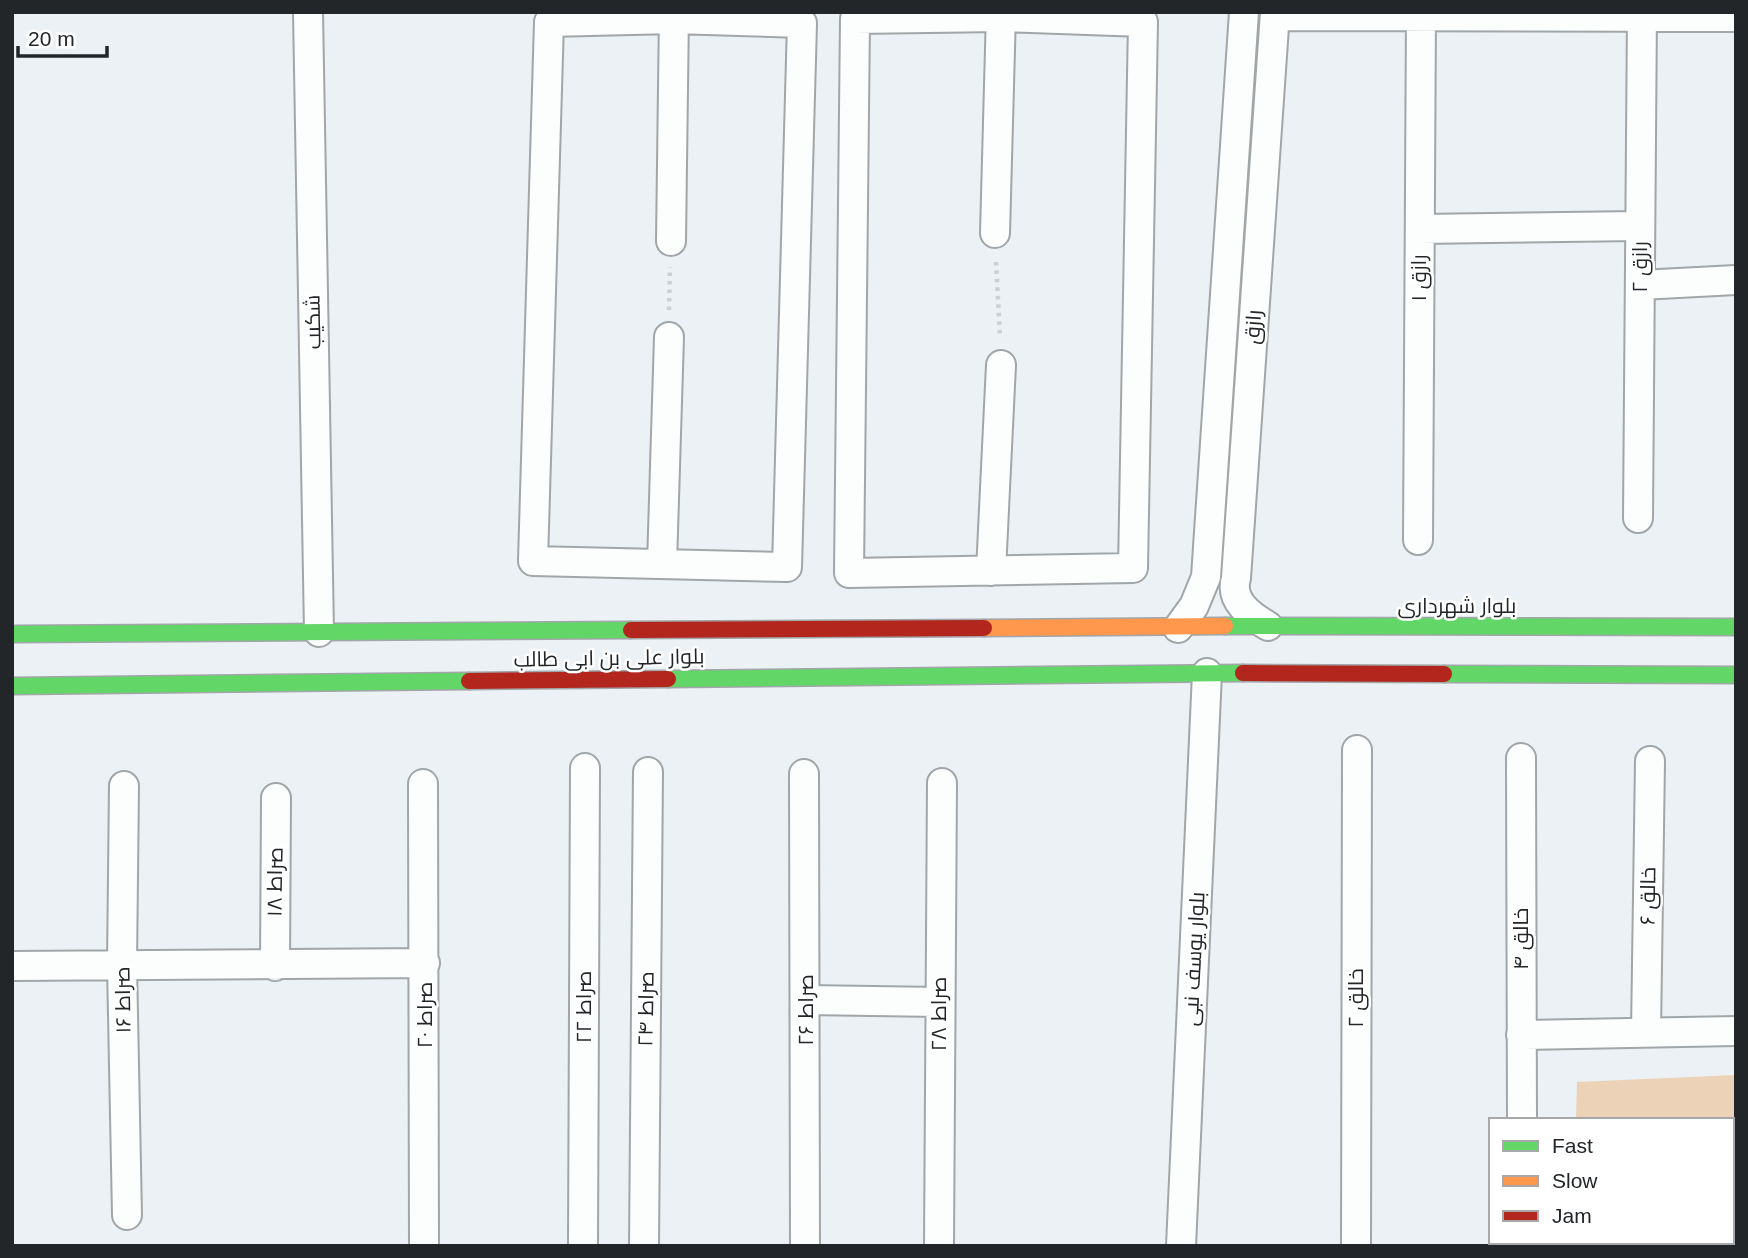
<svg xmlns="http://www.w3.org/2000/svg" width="1748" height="1258" font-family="Helvetica,Cairo,sans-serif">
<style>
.green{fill:#ecd2b6}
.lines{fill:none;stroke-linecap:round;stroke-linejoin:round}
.street-casing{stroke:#a1a6a8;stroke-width:32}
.fast-casing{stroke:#a1a6a8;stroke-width:19}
.slow-casing{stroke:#a1a6a8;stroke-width:19}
.jam-casing{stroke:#a1a6a8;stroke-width:19}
.path{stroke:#cdcfd0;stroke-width:4.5;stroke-dasharray:3.5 5;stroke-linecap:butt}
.street{stroke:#fcfdfd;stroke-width:28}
.fast{stroke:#63d668;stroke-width:16}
.slow{stroke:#ff974d;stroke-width:16}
.jam{stroke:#b3261e;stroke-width:16}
.labels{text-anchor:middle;stroke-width:5;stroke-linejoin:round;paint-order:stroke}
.street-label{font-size:21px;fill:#222628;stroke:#fff}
</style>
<rect width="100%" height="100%" fill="#ebf1f4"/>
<!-- green -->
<path class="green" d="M1736,1075v171h-164v-4h160v-122h-156l1,-38z"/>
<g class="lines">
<defs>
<path id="street" d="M308,12l11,620
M1275,16l461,1
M1001,17l142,5 -10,546 -284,5 6,-554z
M673,19l129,4 -15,544 -254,-6 16,-539z
M1420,229l220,-3
M995,233l6,-221
M671,241l3,-229
M1640,285l96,-5
M1638,518l4,-506
M1418,540l3,-528
M662,564l7,-227
M991,571l10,-206
M1268,626c-17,-10 -39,-25 -32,-48l39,-566
M1178,628l16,-22 12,-29 38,-565
M1521,758l1,362
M804,774l1,472
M423,784l1,462
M124,786l-2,179 5,250
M12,966l413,-3
M275,966l1,-168
M806,1000l133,2
M1646,1032l4,-271
M1521,1035l215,-4
M1525,1242v4
M583,1246l2,-478
M644,1246l4,-474
M939,1246l3,-463
M1181,1246l26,-573
M1356,1246l1,-496"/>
<path id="fast" d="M1225,626l511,1
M12,634l619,-4
M1444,674l292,1
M668,679l575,-6
M12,686l457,-5"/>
<path id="slow" d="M984,628l241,-2"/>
<path id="jam" d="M631,630l353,-2
M1243,673l201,1
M469,681l199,-2"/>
</defs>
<!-- street casing -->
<use href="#street" class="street-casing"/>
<!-- fast casing -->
<use href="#fast" class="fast-casing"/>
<!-- slow casing -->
<use href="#slow" class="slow-casing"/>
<!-- jam casing -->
<use href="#jam" class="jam-casing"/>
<!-- path -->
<path class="path" d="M996,262l4,75
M669,310l1,-43"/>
<!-- street -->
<use href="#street" class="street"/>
<!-- fast -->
<use href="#fast" class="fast"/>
<!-- slow -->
<use href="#slow" class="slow"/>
<!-- jam -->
<use href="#jam" class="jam"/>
</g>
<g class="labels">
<!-- street labels -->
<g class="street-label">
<text transform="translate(1640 267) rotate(-90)" y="7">رازق ۲</text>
<text transform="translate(1419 278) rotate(-90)" y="7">رازق ۱</text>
<text transform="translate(313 322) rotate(-91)" y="7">شکیب</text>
<text transform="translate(1253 327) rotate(-86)" y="7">رازق</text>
<text x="1457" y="613">بلوار شهرداری</text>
<text transform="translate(609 658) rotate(-1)" y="7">بلوار علی بن ابی طالب</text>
<text transform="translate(275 882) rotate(-89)" y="7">صراط ۱۸</text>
<text transform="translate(1648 896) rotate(-89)" y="7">خالق ۶</text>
<text transform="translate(1521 939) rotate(-90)" y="7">خالق ۴</text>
<text transform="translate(1194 959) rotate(-87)" y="7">بلوار یوسف نبی</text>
<text transform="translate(1356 998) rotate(-90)" y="7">خالق ۲</text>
<text transform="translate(123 1000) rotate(-91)" y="7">صراط ۱۶</text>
<text transform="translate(584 1007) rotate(-90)" y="7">صراط ۲۲</text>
<text transform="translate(646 1009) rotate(-89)" y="7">صراط ۲۴</text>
<text transform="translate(806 1010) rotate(-90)" y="7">صراط ۲۶</text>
<text transform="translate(939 1014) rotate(-90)" y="7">صراط ۲۸</text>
<text transform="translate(425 1015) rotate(-90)" y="7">صراط ۲۰</text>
</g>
</g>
<!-- border -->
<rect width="1748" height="1258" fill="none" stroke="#222628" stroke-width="28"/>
<!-- legend -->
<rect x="1489" y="1118" width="245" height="126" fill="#ffffff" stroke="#a7a8a9" stroke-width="2"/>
<rect x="1503" y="1141" width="35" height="10" fill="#63d668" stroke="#a7a8a9" stroke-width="2"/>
<text x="1552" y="1153" font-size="21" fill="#222628">Fast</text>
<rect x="1503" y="1176" width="35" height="10" fill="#ff974d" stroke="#a7a8a9" stroke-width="2"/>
<text x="1552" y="1188" font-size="21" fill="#222628">Slow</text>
<rect x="1503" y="1211" width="35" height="10" fill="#b3261e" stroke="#a7a8a9" stroke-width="2"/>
<text x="1552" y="1223" font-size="21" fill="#222628">Jam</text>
<!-- scale -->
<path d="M18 46v10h89v-10" fill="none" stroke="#222628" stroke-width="3.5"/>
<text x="28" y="46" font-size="21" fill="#222628" stroke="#ffffff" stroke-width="5" paint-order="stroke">20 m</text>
</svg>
